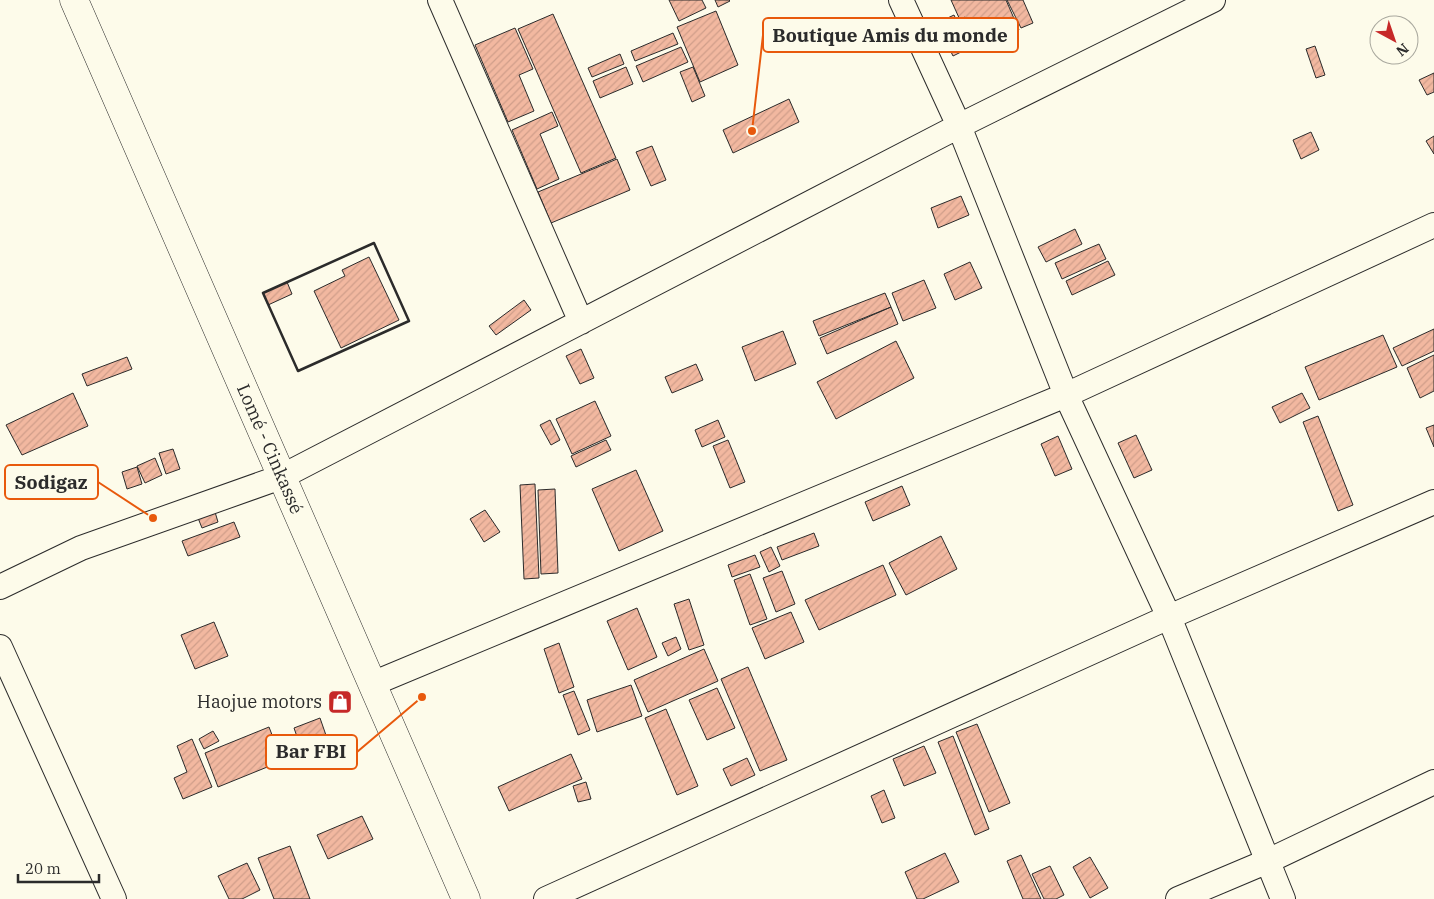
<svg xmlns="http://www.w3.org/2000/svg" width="1434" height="899" font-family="'IBM Plex Serif',serif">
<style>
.building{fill:url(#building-hatch);stroke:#2b2b2b}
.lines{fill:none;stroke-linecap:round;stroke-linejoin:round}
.minor-casing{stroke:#2b2b2b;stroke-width:26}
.trunk-casing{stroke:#2b2b2b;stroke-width:29}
.minor{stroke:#fdfbea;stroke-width:24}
.trunk{stroke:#fdfbea;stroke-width:28}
.wall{stroke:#2b2b2b;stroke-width:2.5}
.labels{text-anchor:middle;stroke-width:4;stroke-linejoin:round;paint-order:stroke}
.street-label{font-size:18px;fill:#2b2b2b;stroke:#fdfbea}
.poi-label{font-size:18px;fill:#2b2b2b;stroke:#fdfbea;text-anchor:end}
.leader{fill:none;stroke:#e8590c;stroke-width:2}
.callout-dot{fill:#e8590c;stroke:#fdfbea;stroke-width:2}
.callout{fill:#fdfbea;stroke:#e8590c;stroke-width:2}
.callout-label{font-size:19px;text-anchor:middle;font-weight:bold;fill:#2b2b2b}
</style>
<defs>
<pattern id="building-hatch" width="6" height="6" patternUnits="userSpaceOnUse" patternTransform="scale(1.25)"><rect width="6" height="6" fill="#f2b8a0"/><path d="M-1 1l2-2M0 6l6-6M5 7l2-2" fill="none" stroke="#d09e8a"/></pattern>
</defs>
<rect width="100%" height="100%" fill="#fdfbea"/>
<!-- building -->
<path class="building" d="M669,0h33l4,8 -27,13z
M715,0h14l1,1 -12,6z
M951,0h55l13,30 -40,18 -14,-31 -5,3z
M1007,0h16l10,23 -12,5z
M716,11l22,54 -38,17 -23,-55z
M553,14l63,144 -35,15 -63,-144z
M954,15l15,33 -16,8 -16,-33z
M515,28l18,41 -14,6 15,36 -26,11 -33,-77z
M673,33l5,11 -43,17 -4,-10z
M1315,46l10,29 -9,3 -10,-29z
M681,47l7,15 -45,20 -7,-16z
M620,54l4,10 -32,13 -4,-9z
M626,67l7,17 -33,14 -7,-17z
M693,67l12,29 -13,6 -12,-30z
M1434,73v19l-7,3 -8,-15z
M789,99l10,23 -66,31 -10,-23z
M552,112l6,14 -18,8 19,45 -22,10 -25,-59z
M1311,132l8,18 -18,9 -8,-19z
M1434,136v18l-8,-13z
M652,146l14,34 -15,6 -15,-34z
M617,159l13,31 -79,33 -13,-31z
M961,196l8,19 -31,13 -7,-20z
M1075,229l7,15 -36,18 -8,-15z
M1099,244l7,15 -44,20 -7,-16z
M369,257l30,63 -58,28 -27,-57 31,-15 -3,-6z
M1108,261l7,14 -43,20 -6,-14z
M970,262l12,26 -27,12 -11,-26z
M924,280l12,28 -33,13 -11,-28z
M287,282l5,12 -24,11 -5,-12z
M885,293l6,14 -72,29 -6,-15z
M524,300l7,10 -35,25 -7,-9z
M891,307l7,17 -71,30 -7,-16z
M1434,329v22l-32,15 -9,-18z
M783,331l13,33 -41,17 -13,-34z
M1383,335l14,32 -78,33 -14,-33z
M896,341l18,37 -78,41 -19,-37z
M581,349l13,29 -14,6 -14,-28z
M1434,355v36l-14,7 -13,-30z
M127,357l5,12 -45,17 -5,-12z
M696,364l7,16 -31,13 -7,-16z
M73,393l15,33 -66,29 -16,-30z
M1302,393l8,15 -30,15 -8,-16z
M595,401l16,35 -39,18 -16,-35z
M1318,416l35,89 -15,6 -35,-89z
M550,420l10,20 -9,5 -11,-20z
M718,420l7,17 -23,10 -7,-17z
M1434,425v22l-8,-19z
M1136,435l16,35 -18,8 -16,-35z
M1058,436l14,33 -17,7 -14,-32z
M606,440l5,10 -35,17 -5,-11z
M728,440l17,42 -15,6 -17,-42z
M173,449l7,20 -14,5 -7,-21z
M155,458l7,17 -17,8 -8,-17z
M137,467l5,17 -15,5 -5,-17z
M636,470l27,61 -44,20 -27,-62z
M535,484l4,94 -15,1 -4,-94z
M902,486l8,19 -37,16 -8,-19z
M555,489l3,84 -17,1 -3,-84z
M485,510l15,22 -16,10 -14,-23z
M215,512l3,10 -16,6 -4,-10z
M234,522l6,15 -52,19 -6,-15z
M814,533l5,13 -37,14 -5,-13z
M941,536l16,33 -51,26 -17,-32z
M771,547l9,19 -11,6 -9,-20z
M755,555l5,12 -28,10 -4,-12z
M883,565l13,30 -77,35 -14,-30z
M782,571l13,33 -19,8 -13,-34z
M750,574l17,45 -17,6 -16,-45z
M689,599l15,46 -15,5 -15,-46z
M637,608l20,49 -29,13 -21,-49z
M791,612l13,30 -39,17 -13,-31z
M214,622l14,34 -33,13 -14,-34z
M676,637l5,12 -13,7 -6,-13z
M559,643l15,44 -15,6 -15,-44z
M704,649l14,32 -70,31 -14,-32z
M748,667l39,93 -27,11 -39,-92z
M631,685l11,31 -45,16 -10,-32z
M717,688l18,40 -28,12 -18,-40z
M574,691l16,39 -12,5 -15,-40z
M666,709l32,77 -21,9 -32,-77z
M320,718l8,23 -26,10 -8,-23z
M977,724l33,79 -21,9 -33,-80z
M269,727l13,34 -64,26 -13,-34z
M213,731l6,10 -15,8 -5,-10z
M953,736l36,93 -14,6 -37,-93z
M192,739l20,48 -29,12 -9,-21 13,-6 -10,-26z
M924,746l12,27 -32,13 -11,-27z
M571,754l11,25 -73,32 -11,-24z
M747,758l8,17 -24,11 -8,-17z
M586,782l5,17 -13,3 -5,-16z
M884,790l11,28 -13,5 -11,-27z
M362,816l11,23 -45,20 -11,-24z
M290,846l20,53h-36l-16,-41z
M945,853l14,29 -36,17h-6l-12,-27z
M1021,855l20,44h-18l-16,-38z
M1090,857l18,31 -18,10 -17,-31z
M247,863l13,27 -18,9h-13l-11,-23z
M1050,866l14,29 -8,4h-12l-12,-25z"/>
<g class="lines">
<defs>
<path id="minor" d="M440,0l141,322
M901,0l58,126 107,269 103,222 114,282
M0,587l81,-39 200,-71 678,-351 254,-126
M0,647l114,252
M372,684l694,-289 368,-170
M546,899l623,-282 265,-115
M1178,899l90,-38 166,-79"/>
<g id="trunk">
<path id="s1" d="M74,0l392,899"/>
</g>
</defs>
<!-- minor casing -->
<use href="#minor" class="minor-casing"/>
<!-- trunk casing -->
<use href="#trunk" class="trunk-casing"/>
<!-- minor -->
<use href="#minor" class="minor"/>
<!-- trunk -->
<use href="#trunk" class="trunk"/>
<!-- wall -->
<path class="wall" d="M374,243l35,78 -111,50 -35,-78z"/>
</g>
<!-- icons -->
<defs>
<symbol id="shop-square" viewBox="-11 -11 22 22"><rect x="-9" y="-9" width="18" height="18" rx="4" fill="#c62828" stroke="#fdfbea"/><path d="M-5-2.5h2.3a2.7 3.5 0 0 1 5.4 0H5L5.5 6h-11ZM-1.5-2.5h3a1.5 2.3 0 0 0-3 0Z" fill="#fff"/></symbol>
</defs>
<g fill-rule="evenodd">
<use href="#shop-square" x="326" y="688" width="28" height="28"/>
</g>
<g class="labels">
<!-- street labels -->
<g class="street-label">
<text dy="6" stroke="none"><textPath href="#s1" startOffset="490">Lomé - Cinkassé</textPath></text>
</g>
<!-- poi labels -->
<g class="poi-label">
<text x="322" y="708">Haojue motors</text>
</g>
</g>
<!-- callouts -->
<path class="leader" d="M752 131L763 35M153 518L98 482M422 697L357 752"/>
<g class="callout-dot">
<circle cx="752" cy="131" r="5"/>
<circle cx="153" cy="518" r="5"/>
<circle cx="422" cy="697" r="5"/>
</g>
<g class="callout">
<rect x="763" y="18" width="255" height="34" rx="5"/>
<rect x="5" y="465" width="93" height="34" rx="5"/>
<rect x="266" y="735" width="91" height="34" rx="5"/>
</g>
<g class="callout-label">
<text x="890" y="42">Boutique Amis du monde</text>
<text x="51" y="489">Sodigaz</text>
<text x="311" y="758">Bar FBI</text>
</g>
<!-- north arrow -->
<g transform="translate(1394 40) rotate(140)"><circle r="24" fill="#fdfbea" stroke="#a9a89e"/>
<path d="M0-4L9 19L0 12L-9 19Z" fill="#c62828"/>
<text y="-8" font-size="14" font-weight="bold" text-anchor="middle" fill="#2b2b2b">N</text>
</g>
<!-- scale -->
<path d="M18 874v8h81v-8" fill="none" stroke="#2b2b2b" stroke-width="2.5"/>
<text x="25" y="874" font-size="15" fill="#2b2b2b" stroke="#fdfbea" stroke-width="4" paint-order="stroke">20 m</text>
</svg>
